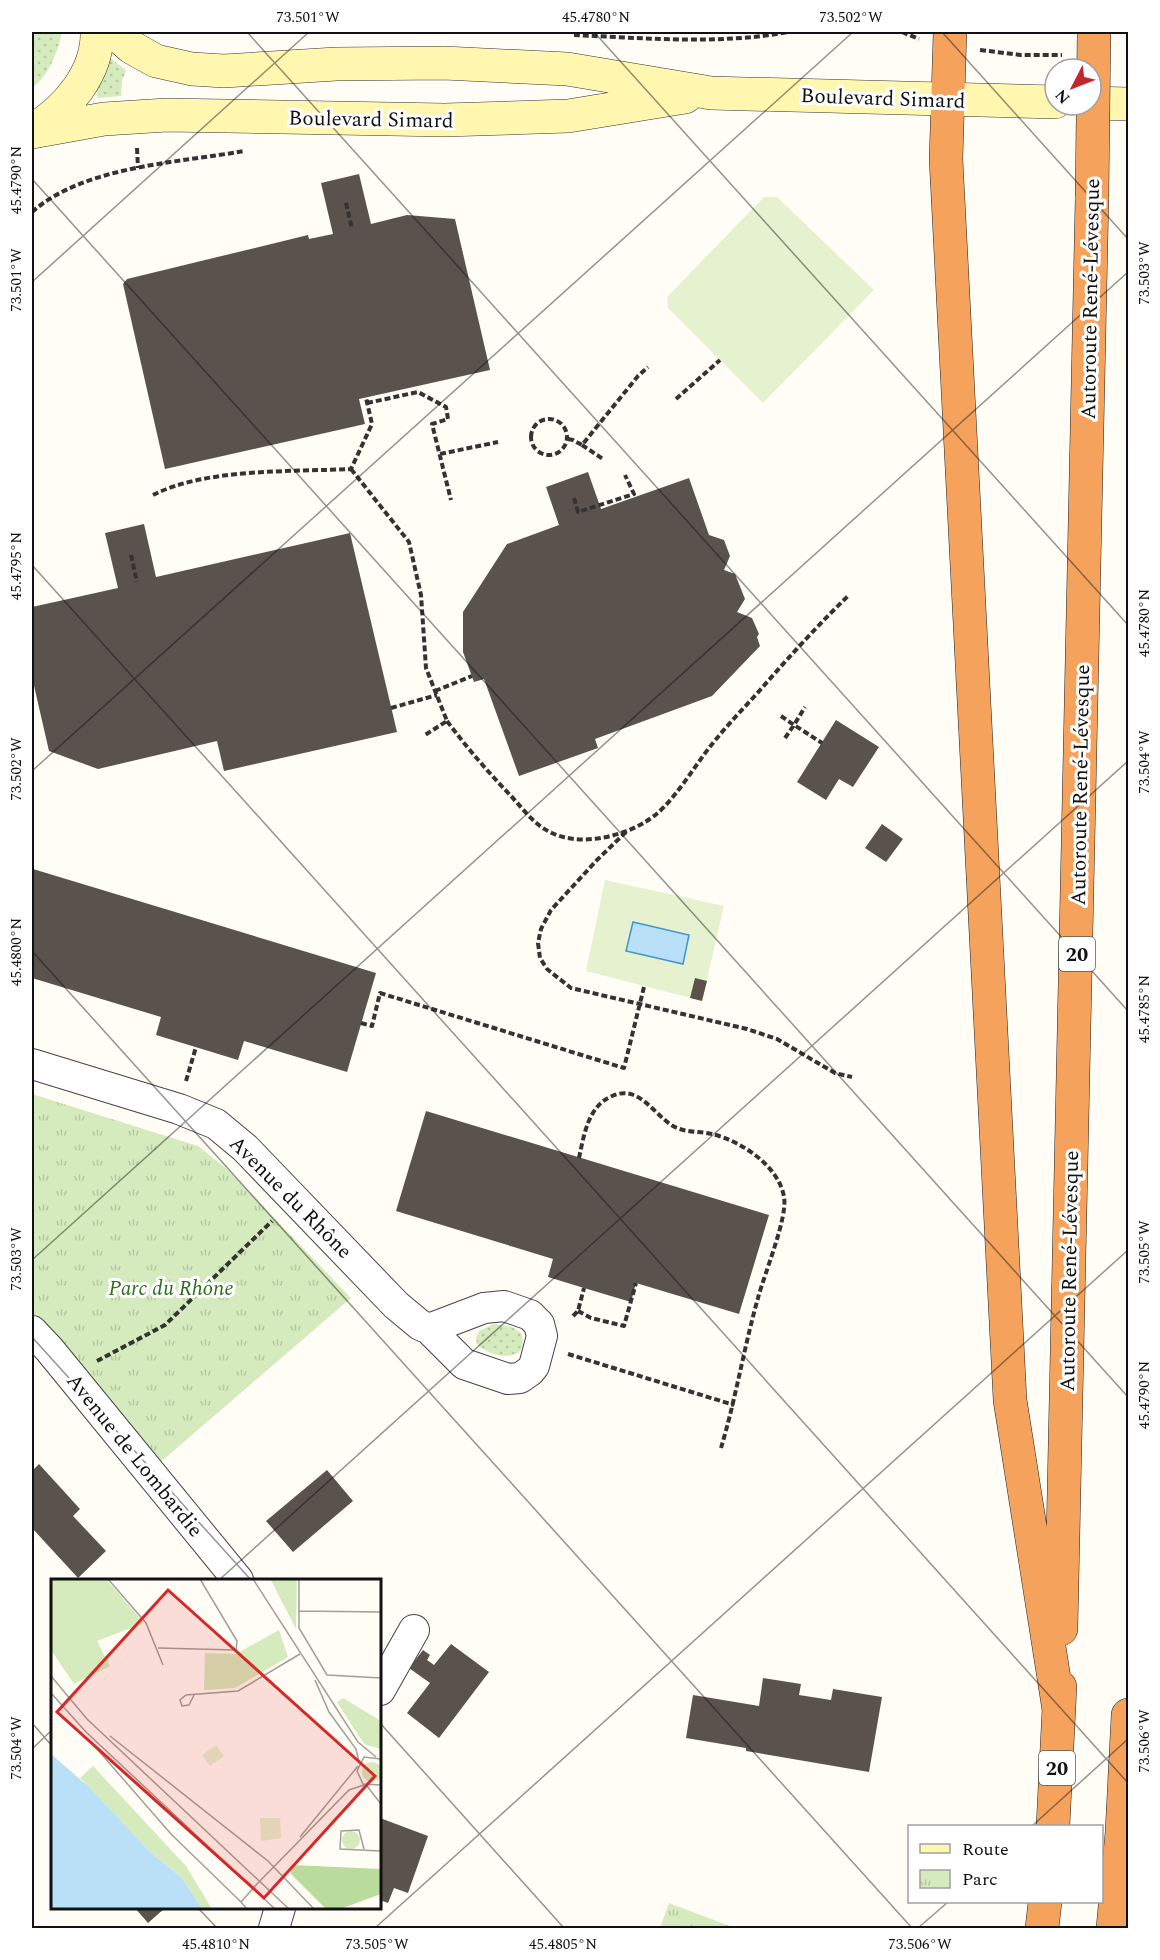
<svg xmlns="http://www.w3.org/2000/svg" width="1160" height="1960" font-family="Spectral,serif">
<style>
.grass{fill:url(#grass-dots)}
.park{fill:url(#park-tufts)}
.pitch{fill:#e6f2cf}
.water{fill:#b9e0f7;stroke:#3f96cf;stroke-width:1.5}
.building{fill:#5a524d}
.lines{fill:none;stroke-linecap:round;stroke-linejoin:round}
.minor-casing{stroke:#444;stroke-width:32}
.secondary-casing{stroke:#333;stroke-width:34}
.motorway-casing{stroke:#222;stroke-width:34}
.path{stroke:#333;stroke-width:4;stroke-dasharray:6 3;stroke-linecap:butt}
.minor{stroke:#fff;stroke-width:30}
.secondary{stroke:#fff6b0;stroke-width:33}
.motorway{stroke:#f5a25d;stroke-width:33}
.motorway-bridge-casing{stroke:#222;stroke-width:34;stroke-linecap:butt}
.motorway-bridge{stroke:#f5a25d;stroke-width:33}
.ticks{fill:none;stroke:#111;stroke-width:1.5;stroke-opacity:0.45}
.labels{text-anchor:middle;stroke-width:6;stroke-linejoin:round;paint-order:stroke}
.shield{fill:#fff;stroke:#585858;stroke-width:1.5}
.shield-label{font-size:20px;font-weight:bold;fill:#111}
.street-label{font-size:21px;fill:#111;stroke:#fff}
.park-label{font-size:21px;font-style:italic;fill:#2f6b1f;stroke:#fff}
.inset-road{fill:none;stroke:#a09f9a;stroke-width:1.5}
.view{fill:#d62828;fill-opacity:0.15;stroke:#d62828;stroke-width:3}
.inset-edge{fill:none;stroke:#111;stroke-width:3}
.neatline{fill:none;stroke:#111;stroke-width:2}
.ticks-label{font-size:15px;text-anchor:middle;fill:#111}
</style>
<defs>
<pattern id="grass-dots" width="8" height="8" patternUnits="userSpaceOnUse" patternTransform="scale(1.5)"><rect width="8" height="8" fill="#d5ebbd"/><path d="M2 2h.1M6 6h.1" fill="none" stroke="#b6c8a1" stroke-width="1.8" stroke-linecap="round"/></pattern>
<pattern id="park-tufts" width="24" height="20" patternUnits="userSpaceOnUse" patternTransform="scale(1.5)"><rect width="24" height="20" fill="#d5ebbd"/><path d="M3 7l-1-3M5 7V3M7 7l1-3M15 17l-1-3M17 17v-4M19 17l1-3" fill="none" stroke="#b6c8a1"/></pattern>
</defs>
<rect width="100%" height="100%" fill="#fffdf5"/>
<!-- grass -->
<path class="grass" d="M32,32h30c-4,20 -13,43 -30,56z
M109,57l17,13 -4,11 -1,15 -23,2 -2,-7 6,-10z
M494,1324l18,3 9,6c11,31 -30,26 -44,11l-1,-6 3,-7z"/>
<!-- park -->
<path class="park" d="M32,1094l166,52 29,23 124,129 -195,168 -114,-140 -10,-10z
M669,1903l66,25h-75z"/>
<!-- pitch -->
<path class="pitch" d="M764,197h13l97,93 -111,113 -95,-95 -1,-11z
M605,880l119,26 -22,95 -116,-30z"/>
<!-- water -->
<path class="water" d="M633,922l56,13 -6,29 -57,-13z"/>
<!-- building -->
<path class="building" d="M359,174l12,50 36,-9 48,4 35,151 -131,29 6,25 -200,45 -42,-185 4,-5 181,-44 1,4 24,-5 -12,-51z
M588,472l13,37 88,-31 20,57 15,5 6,16 -6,14 11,4 10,25 -8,13 15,6 7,16 -2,3 3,9 -48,50 -117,43 3,9 -79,28 -35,-97 -10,3 -11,-30v-40l44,-68 52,-19 -13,-38z
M144,524l12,53 194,-44 47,199 -173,39 -7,-30 -119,28 -49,-18 -17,-74v-70l86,-19 -13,-55z
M836,720l43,27 -26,40 -14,-8 -13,21 -29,-18z
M882,824l21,15 -17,23 -21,-14z
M33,869l343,104 -29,99 -103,-31 -6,19 -82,-25 5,-18 -129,-39v-103z
M695,978l12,3 -5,20 -12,-3z
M426,1111l343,104 -30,99 -103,-31 -5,19 -47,-14 -36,-11 5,-18 -157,-48z
M39,1464l41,45 -7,7 33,35 -28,27 -46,-50v-57z
M327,1470l26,31 -60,51 -27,-31z
M451,1644l38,28 -50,66 -32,-25 23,-30 -21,-15 14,-18 7,5 -3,5 7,5z
M763,1678l38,6 -2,11 32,5 2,-11 49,8 -13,75 -123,-21v-3l-60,-10 7,-43 66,11z
M380,1818l48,18 -20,57 -14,-5 -6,15 -8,-3z
M135,1908h30l-17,15z"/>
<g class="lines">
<defs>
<path id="minor" d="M32,1064l147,45 37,15 29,24 151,157 24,20 9,4 35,35 44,15 12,-1 10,-7 4,-5 8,-30 -3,-12 -9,-9 -26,-9 -20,2 -55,21
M32,1331l17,18 189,231
M380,1690l34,-60
M274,1928l6,-20"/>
<path id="secondary" d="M114,32l17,15 25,14 36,8 32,2 112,-7 108,-1 123,6 144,24 344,9
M1091,103l37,1
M33,130c34,-21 65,-57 64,-98
M32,132l72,-13 63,-4 278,5 123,-4 117,-19"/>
<path id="motorway" d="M950,32l-4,127 64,1241 49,310
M1061,1629l31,-1432
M1053,1826l7,-139
M1042,1928l3,-26
M1113,1928l9,-96 6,-117"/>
</defs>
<!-- minor casing -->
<use href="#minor" class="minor-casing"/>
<!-- secondary casing -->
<use href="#secondary" class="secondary-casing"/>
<!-- motorway casing -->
<use href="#motorway" class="motorway-casing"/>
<!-- path -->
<path class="path" d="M902,32l17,7
M574,35c69,3 146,10 214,-3
M980,50l41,5h41
M137,148l1,20
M346,203l6,26
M32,212c52,-46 145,-49 212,-61
M676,399l44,-39
M367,403l51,-11 28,15 2,12 -16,5 19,76
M531 437a18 18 0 1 1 36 0a18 18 0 1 1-36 0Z
M568,439l5,1 9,5 56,-69 10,-9
M582,445l21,14
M440,454l58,-12
M351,469l58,73 12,53 5,73 21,53 -22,14
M153,495c53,-27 138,-23 198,-26l21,-45 -6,-26
M574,498l4,14 56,-18 -9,-19
M131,555l6,27
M435,691l37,-15
M391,708l46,-13
M781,716l13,9 11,-18
M447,721c20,27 42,52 65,76 11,12 22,27 36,34 28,16 71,7 97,-9 27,-15 48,-55 68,-79 15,-19 32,-36 48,-54 28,-32 57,-64 87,-93
M785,738l9,-13 28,18
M626,832l-29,28 -46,50 -10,19 -3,14 2,15 7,11 24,19 176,41 30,10 58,34 17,4
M361,1023l11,3 8,-33 244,75 20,-81
M186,1081l10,-34
M579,1158c5,-23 9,-52 33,-62 27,-12 41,18 61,30 12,7 26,5 39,8 29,7 67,32 72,63 4,20 -20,78 -26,101 -14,49 -22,100 -37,150
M578,1311l13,7 33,8 12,-43
M573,1316l5,-5 6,-23
M568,1354l166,51
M97,1361l68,-36 107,-104"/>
<!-- minor -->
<use href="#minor" class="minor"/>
<!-- secondary -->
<use href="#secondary" class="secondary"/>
<!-- motorway -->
<use href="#motorway" class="motorway"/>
<defs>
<path id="motorway-bridge" d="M1092,197l2,-165"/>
</defs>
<!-- motorway-bridge casing -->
<use href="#motorway-bridge" class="motorway-bridge-casing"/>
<!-- motorway-bridge -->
<use href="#motorway-bridge" class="motorway-bridge"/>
</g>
<!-- ticks -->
<path class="ticks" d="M247,32l881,979M594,32l534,593M942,32l186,207M32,179l1096,1218M32,282l277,-250M32,565l1096,1218M32,771l821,-739M32,951l880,977M32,1260l1096,-988M32,1337l219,243M219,1580l909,-819M32,1723l20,23M380,1723l184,205M32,1749l20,-19M1032,1826l96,-87M198,1908l19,20M375,1928l753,-678M918,1928l30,-26"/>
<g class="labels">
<!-- shield labels -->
<g class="shield">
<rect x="1059" y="937" width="36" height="34" rx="4.5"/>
<rect x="1039" y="1751" width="36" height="34" rx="4.5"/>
</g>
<g class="shield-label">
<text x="1077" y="961">20</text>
<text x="1057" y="1775">20</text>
</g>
<!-- street labels -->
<g class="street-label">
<text transform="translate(883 98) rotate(2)" y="7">Boulevard Simard</text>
<text transform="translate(371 119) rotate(1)" y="7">Boulevard Simard</text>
<text transform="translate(1090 299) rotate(-89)" y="7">Autoroute René-Lévesque</text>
<text transform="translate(1080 785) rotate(-89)" y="7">Autoroute René-Lévesque</text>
<text transform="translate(291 1197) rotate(45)" y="7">Avenue du Rhône</text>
<text transform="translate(1069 1271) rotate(-89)" y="7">Autoroute René-Lévesque</text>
<text transform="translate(135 1455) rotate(51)" y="7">Avenue de Lombardie</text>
</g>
<!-- park labels -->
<g class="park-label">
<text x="171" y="1295">Parc du Rhône</text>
</g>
</g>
<!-- overview -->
<g transform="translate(51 1579)">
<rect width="330" height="330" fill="#fffdf5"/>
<path d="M219,0h27l-1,50 -23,-45zM292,119l38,23v28l-15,-4 -6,-7 -23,-36zM311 193a10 10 0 1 1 20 0a10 10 0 1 1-20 0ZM291 261a9 9 0 1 1 18 0a9 9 0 1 1-18 0Z" fill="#d5ebbd"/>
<path d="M241,286l89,4v25l-41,15h-14l-35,-35z" fill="#b9dc9c"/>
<path d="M0,0h55l38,44 -47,18 13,25 -36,18 -23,-34zM228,51l9,27 -53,31 -31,2 1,-37 31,1zM42,187l93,100 26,43h-10l-20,-31 -32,-26 -70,-74z" fill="#d5ebbd"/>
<path d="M165,166l8,11 -14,10 -8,-11zM209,239h20l1,20 -20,3z" fill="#e6f2cf"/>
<path d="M0,175l38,33 61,65 32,26 20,31h-151z" fill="#b9e0f7"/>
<path class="inset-road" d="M57,0l38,44 17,42M202,0l105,163 18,15M248,0v49l28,47 54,3M248,32l82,1M107,69l78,2 1,-9 -37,-62M330,85v53M0,97l36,43 202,190M264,101l14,32 27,37 3,13M0,114l35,39 189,177M143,116l-5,10 -7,1 -2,-6 6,-5 52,-4 62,-37M59,157l158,125 46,48M39,162l81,93 70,68M330,180l-17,-2 -7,14 6,13 18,1M316,207l14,18M249,258l58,-71M313,270l-5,-19 -18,1 -1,18 41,2M196,330l-6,-7 15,-17 93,-95 15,-5"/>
<path class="view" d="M117,11l207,186 -111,122 -207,-186z"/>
<rect width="330" height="330" class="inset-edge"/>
</g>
<!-- border -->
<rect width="1160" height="1960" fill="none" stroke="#ffffff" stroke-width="66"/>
<!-- legend -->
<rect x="908" y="1825" width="195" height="78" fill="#ffffff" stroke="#a0a0a0" stroke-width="1.5"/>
<rect x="920" y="1844" width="30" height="9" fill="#fff6b0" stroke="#a0a0a0" stroke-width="1.5"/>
<text x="962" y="1855" font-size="18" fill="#111111">Route</text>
<rect x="920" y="1870" width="30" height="18" fill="url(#park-tufts)" stroke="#a0a0a0" stroke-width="1.5"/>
<text x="962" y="1885" font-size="18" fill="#111111">Parc</text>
<!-- north arrow -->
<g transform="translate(1073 87) rotate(228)"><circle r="28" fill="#ffffff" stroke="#a0a0a0" stroke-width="1.5"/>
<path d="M0-4.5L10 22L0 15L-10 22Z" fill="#c4262e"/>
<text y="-9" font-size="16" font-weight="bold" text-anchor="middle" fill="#111111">N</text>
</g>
<rect x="33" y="33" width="1094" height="1894" class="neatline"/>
<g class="ticks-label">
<text x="308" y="22">73.501°W</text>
<text x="596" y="22">45.4780°N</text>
<text x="851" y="22">73.502°W</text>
<text transform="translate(16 180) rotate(-90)" y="5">45.4790°N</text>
<text transform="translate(1144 273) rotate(-90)" y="5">73.503°W</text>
<text transform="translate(16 280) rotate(-90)" y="5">73.501°W</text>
<text transform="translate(16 566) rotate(-90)" y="5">45.4795°N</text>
<text transform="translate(1144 623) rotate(-90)" y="5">45.4780°N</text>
<text transform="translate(1144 762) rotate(-90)" y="5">73.504°W</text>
<text transform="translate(16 769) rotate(-90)" y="5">73.502°W</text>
<text transform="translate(16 952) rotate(-90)" y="5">45.4800°N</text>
<text transform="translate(1144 1009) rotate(-90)" y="5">45.4785°N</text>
<text transform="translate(1144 1252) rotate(-90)" y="5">73.505°W</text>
<text transform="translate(16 1259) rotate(-90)" y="5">73.503°W</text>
<text transform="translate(1144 1395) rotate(-90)" y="5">45.4790°N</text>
<text transform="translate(1144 1741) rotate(-90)" y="5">73.506°W</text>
<text transform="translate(16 1748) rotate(-90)" y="5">73.504°W</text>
<text x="216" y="1949">45.4810°N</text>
<text x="377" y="1949">73.505°W</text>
<text x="563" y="1949">45.4805°N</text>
<text x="920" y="1949">73.506°W</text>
</g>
</svg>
